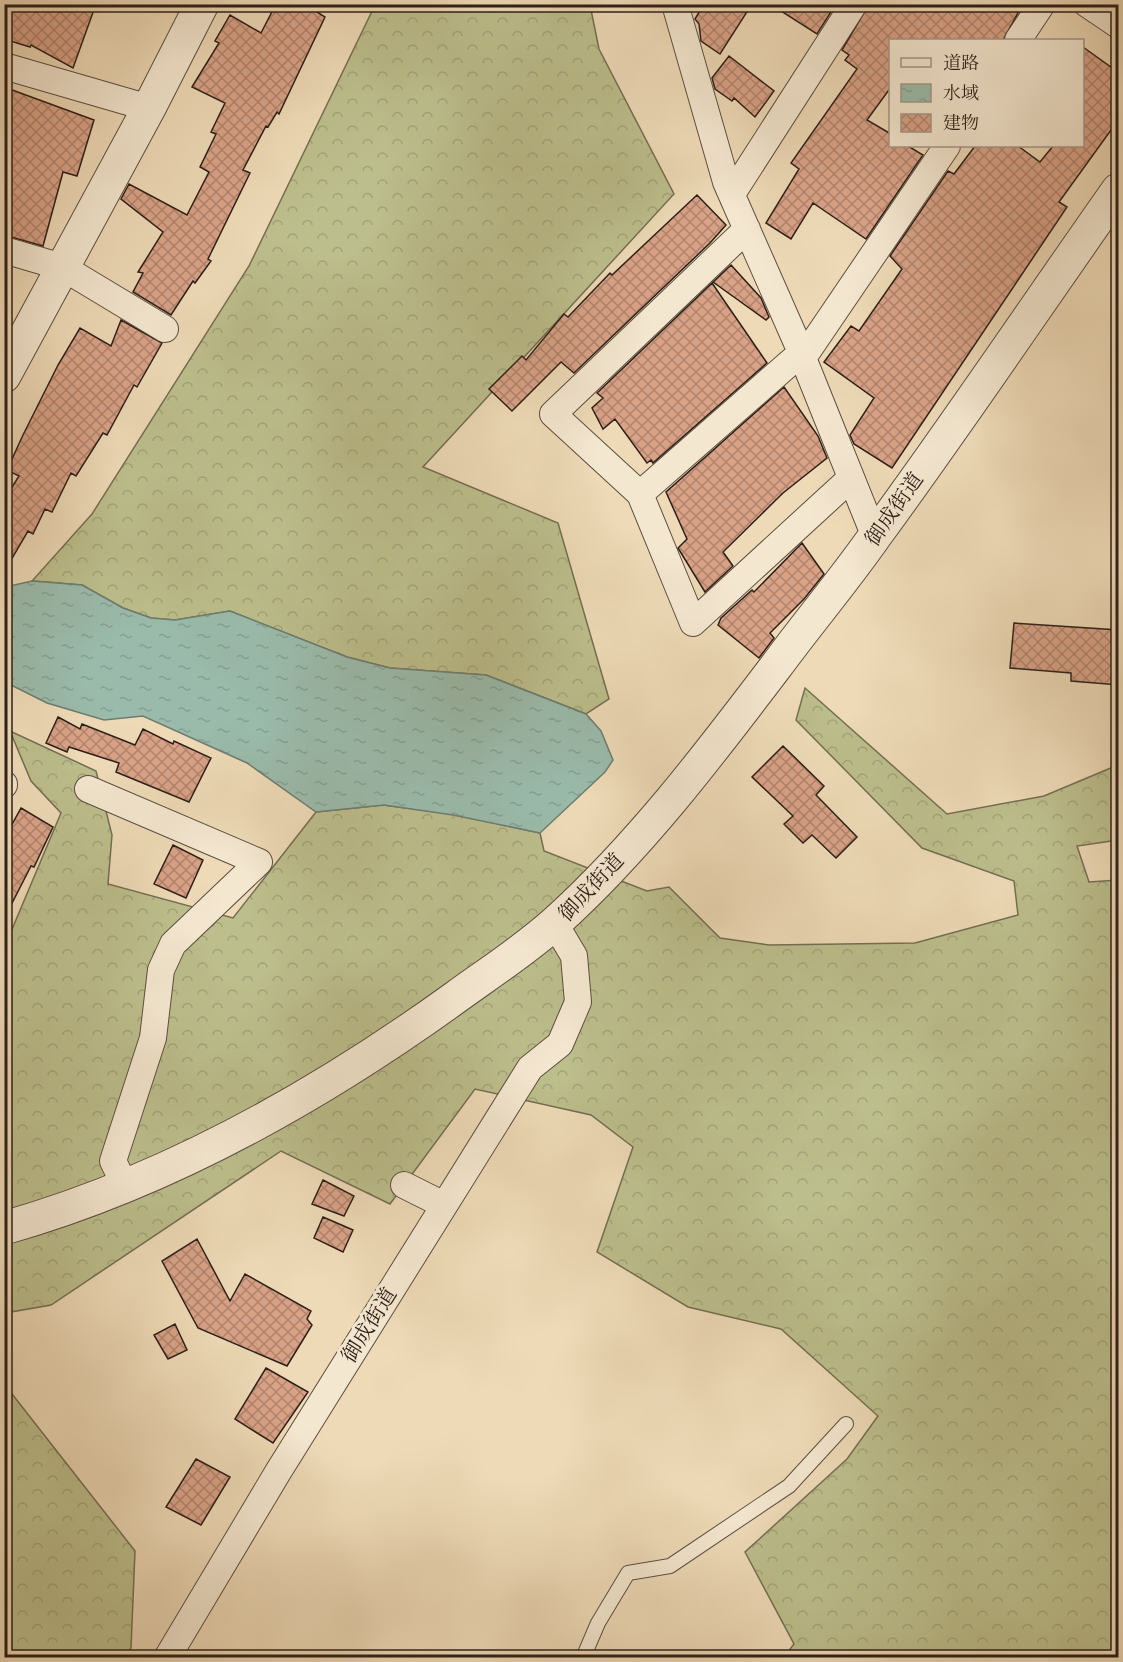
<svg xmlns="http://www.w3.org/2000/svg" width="1123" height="1662" font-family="'IM FELL English','Noto Serif JP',serif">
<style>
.forest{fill:url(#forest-crowns);stroke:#746e52;stroke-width:1.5}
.water{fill:url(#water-ripples);stroke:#6e7d70;stroke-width:1.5}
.building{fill:url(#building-cross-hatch);stroke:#2c1f18;stroke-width:1.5}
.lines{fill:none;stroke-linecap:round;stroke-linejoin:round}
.service-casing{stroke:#5c4e40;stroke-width:16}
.minor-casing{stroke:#5c4e40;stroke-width:28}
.tertiary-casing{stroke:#5c4e40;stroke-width:35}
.service{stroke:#f4e7d0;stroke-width:14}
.minor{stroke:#f4e7d0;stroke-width:26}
.tertiary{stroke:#f4e7d0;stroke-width:33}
.labels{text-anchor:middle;stroke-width:6;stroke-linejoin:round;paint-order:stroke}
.street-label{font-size:21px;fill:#2c1f18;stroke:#f4e7d0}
</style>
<defs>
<pattern id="forest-crowns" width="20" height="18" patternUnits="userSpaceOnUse" patternTransform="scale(1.5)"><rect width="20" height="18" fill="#bcbe8c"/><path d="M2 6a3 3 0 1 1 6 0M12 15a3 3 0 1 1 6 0" fill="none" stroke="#a2a378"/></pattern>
<pattern id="water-ripples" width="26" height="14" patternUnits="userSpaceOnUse" patternTransform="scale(1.5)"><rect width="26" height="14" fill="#9abbab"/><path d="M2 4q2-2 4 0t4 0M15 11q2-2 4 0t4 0" fill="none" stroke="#85a092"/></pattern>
<pattern id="building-cross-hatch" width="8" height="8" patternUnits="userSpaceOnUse" patternTransform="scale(1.5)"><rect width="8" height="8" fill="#d9a287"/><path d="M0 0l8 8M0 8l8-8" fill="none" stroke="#b0836d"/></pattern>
</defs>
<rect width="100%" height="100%" fill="#eedab7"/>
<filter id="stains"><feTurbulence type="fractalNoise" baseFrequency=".00333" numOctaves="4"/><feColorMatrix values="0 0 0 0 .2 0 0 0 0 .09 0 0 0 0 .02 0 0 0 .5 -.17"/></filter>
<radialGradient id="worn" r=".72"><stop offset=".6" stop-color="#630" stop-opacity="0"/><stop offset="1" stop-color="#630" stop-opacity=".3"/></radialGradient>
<!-- forest -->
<path class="forest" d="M375,5h215l9,44 75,145 -251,273 135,56 51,176 -23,15 -100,-39 -96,-7 -43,-11 -117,-46 -55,9 -24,-2 -28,-10 -41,-23 -50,-4 60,-67 157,-248z
M805,688l142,126 97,-18 74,-31v75l-41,6 12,36 29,-2v777h-334l10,-13 -49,-92 102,-93 31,-43 -97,-87 -93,-22 -91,-55 36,-105 -42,-32 -116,-26 -85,115 -109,-53 -230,154 -46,8v-367l56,-133 -30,-32 -21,-50 86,40 16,64 -4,49 125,34 83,-106 67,-7 70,9 87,19 4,18 103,40 22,-4 51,51 49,7 146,-2 103,-28 -4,-34 -92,-33 -126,-128z
M5,1385l130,166 -4,97 -7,9h-119z"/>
<!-- water -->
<path class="water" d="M32,581l50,4 41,23 28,10 24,2 55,-9 117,46 43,11 96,7 100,39 15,17 12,29 -8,12 -65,61 -87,-18 -69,-10 -68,7 -69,-49 -104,-47 -39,4 -57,-17 -42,-21v-95z"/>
<!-- building -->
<path class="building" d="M4,4h92l-23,64 -42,-23 -1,2 -26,-8z
M276,4h45l-4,8 8,5 -46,97 -2,-2 -9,15 -2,-1 -23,44 7,3 -42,86 3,2 -16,22 -2,-2 -22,34 -38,-23 10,-19 -5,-1 25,-40 -42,-33 8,-15 58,31 22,-43 -9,-5 16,-33 -5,-2 14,-29 -33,-16 27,-44 -4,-2 15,-26 31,18z
M704,4h48l-32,50 -19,-13 -2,-17 -4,-5z
M770,4h66l-19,30z
M869,4h139l10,9 -15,27h-112v47l-24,33 24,14v12h17l15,9 -57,84 -53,-36 -22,36 -25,-16 33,-54 -8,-6 66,-94 -12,-9 4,-5 -7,-5z
M1083,47l36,26v46l-60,83 8,5 -175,261 -38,-24 -4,-9 24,-37 -50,-36 27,-36 8,5 43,-62 -12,-13 58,-85 6,3 21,-28h43l22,16 13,-16h30z
M729,56l45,35 -19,26 -21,-19 -2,3 -17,-12 -3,-11z
M4,87l90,33 -17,56 -14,-4 -20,74 -39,-11z
M697,195l29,30 -16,18 -136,130 -13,-11 -49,49 -23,-22 33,-33 4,4 38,-46 4,3 42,-44 2,2z
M731,265l30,33 8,19 -3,3 -53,-38z
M712,283l55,80 -114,100 -2,-3 -4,3 -32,-44 -12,10 -11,-21 11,-10 -6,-5z
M121,320l41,23 -25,44 -3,-2 -27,50 -4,-2 -27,43 -5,-3 -19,39 -7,-3 -12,25 -5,-3 -24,41v-72l15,-24 -12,-6 16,-35 35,-70 22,-37 31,18z
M784,387l34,49 9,22 -44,35 -60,59 10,14 -28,26 -27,-44 9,-9 -21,-47z
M802,543l22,31 -20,25 -34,34 4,5 -15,20 -41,-33 3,-7 31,-28 2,2z
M1014,623l105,7v55l-48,-4v-8l-61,-5z
M58,717l22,12 2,-5 53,21 8,-16 30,15 1,-3 37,17 -22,44 -73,-30 3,-9 -50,-16 -2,5 -21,-9z
M783,746l41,40 -8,9 41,42 -21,21 -24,-23 -9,8 -19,-19 9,-8 -41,-39z
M21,808l32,19 -19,40 -3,-1 -27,53v-80z
M173,845l30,15 -17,38 -32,-14z
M323,1180l31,16 -10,20 -32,-12z
M323,1217l30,13 -10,22 -29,-14z
M197,1239l33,62 15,-27 66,37 -4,8 5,6 -25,41 -89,-38 -36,-67z
M175,1324l12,26 -19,9 -14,-24z
M266,1368l42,24 -35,51 -38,-24z
M196,1459l34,18 -29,48 -35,-18z"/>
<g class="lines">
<defs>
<path id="service" d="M583,1658l15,-35 30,-50 42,-7 119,-80 57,-62"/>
<path id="minor" d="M675,4l51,178 71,161 78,194
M1087,4l31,21
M1018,40l24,-36
M4,66l145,42
M732,194l122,-190
M747,229l-194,185 87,80 53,129 158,-145
M4,250l58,17 103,62
M803,358l144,-212
M640,494l161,-141
M4,784v1
M88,789l171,73 -86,82 -12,26 -8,68 -40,123 12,25
M404,1185l40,20
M167,1658l111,-186 252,-404 30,-24 18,-42 -4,-46 -19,-32"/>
<path id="tertiary" d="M4,376l145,-268 53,-104
M4,1228c163,-46 315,-132 452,-231 33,-24 69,-47 100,-75 85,-77 155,-170 224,-261 31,-42 65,-82 95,-125 83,-113 162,-231 243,-346"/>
</defs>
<!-- service casing -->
<use href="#service" class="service-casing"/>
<!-- minor casing -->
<use href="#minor" class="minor-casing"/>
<!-- tertiary casing -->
<use href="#tertiary" class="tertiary-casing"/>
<!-- service -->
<use href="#service" class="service"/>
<!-- minor -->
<use href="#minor" class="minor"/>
<!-- tertiary -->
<use href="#tertiary" class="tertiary"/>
</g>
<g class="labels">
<!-- street labels -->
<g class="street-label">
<text transform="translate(894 509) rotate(-55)" y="7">御成街道</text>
<text transform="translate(591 887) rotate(-47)" y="7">御成街道</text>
<text transform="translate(369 1325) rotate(-58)" y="7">御成街道</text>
</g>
</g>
<!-- margin -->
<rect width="1123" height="1662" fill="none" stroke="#eedab7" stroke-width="24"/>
<rect x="6" y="6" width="1111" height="1650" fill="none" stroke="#2c1f18" stroke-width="3"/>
<rect x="12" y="12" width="1099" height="1638" fill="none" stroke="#2c1f18" stroke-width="1.5"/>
<!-- legend -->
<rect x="889" y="39" width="195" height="108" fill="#f4e7d0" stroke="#a49786" stroke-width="1.5"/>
<rect x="901" y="58" width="30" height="9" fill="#f4e7d0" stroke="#a49786" stroke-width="1.5"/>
<text x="943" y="69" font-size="18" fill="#2c1f18">道路</text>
<rect x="901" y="84" width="30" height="18" fill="url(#water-ripples)" stroke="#a49786" stroke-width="1.5"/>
<text x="943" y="99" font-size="18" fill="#2c1f18">水域</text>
<rect x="901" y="114" width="30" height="18" fill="url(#building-cross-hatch)" stroke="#a49786" stroke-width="1.5"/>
<text x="943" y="129" font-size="18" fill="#2c1f18">建物</text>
<rect width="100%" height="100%" filter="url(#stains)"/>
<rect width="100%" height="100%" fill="url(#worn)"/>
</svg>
